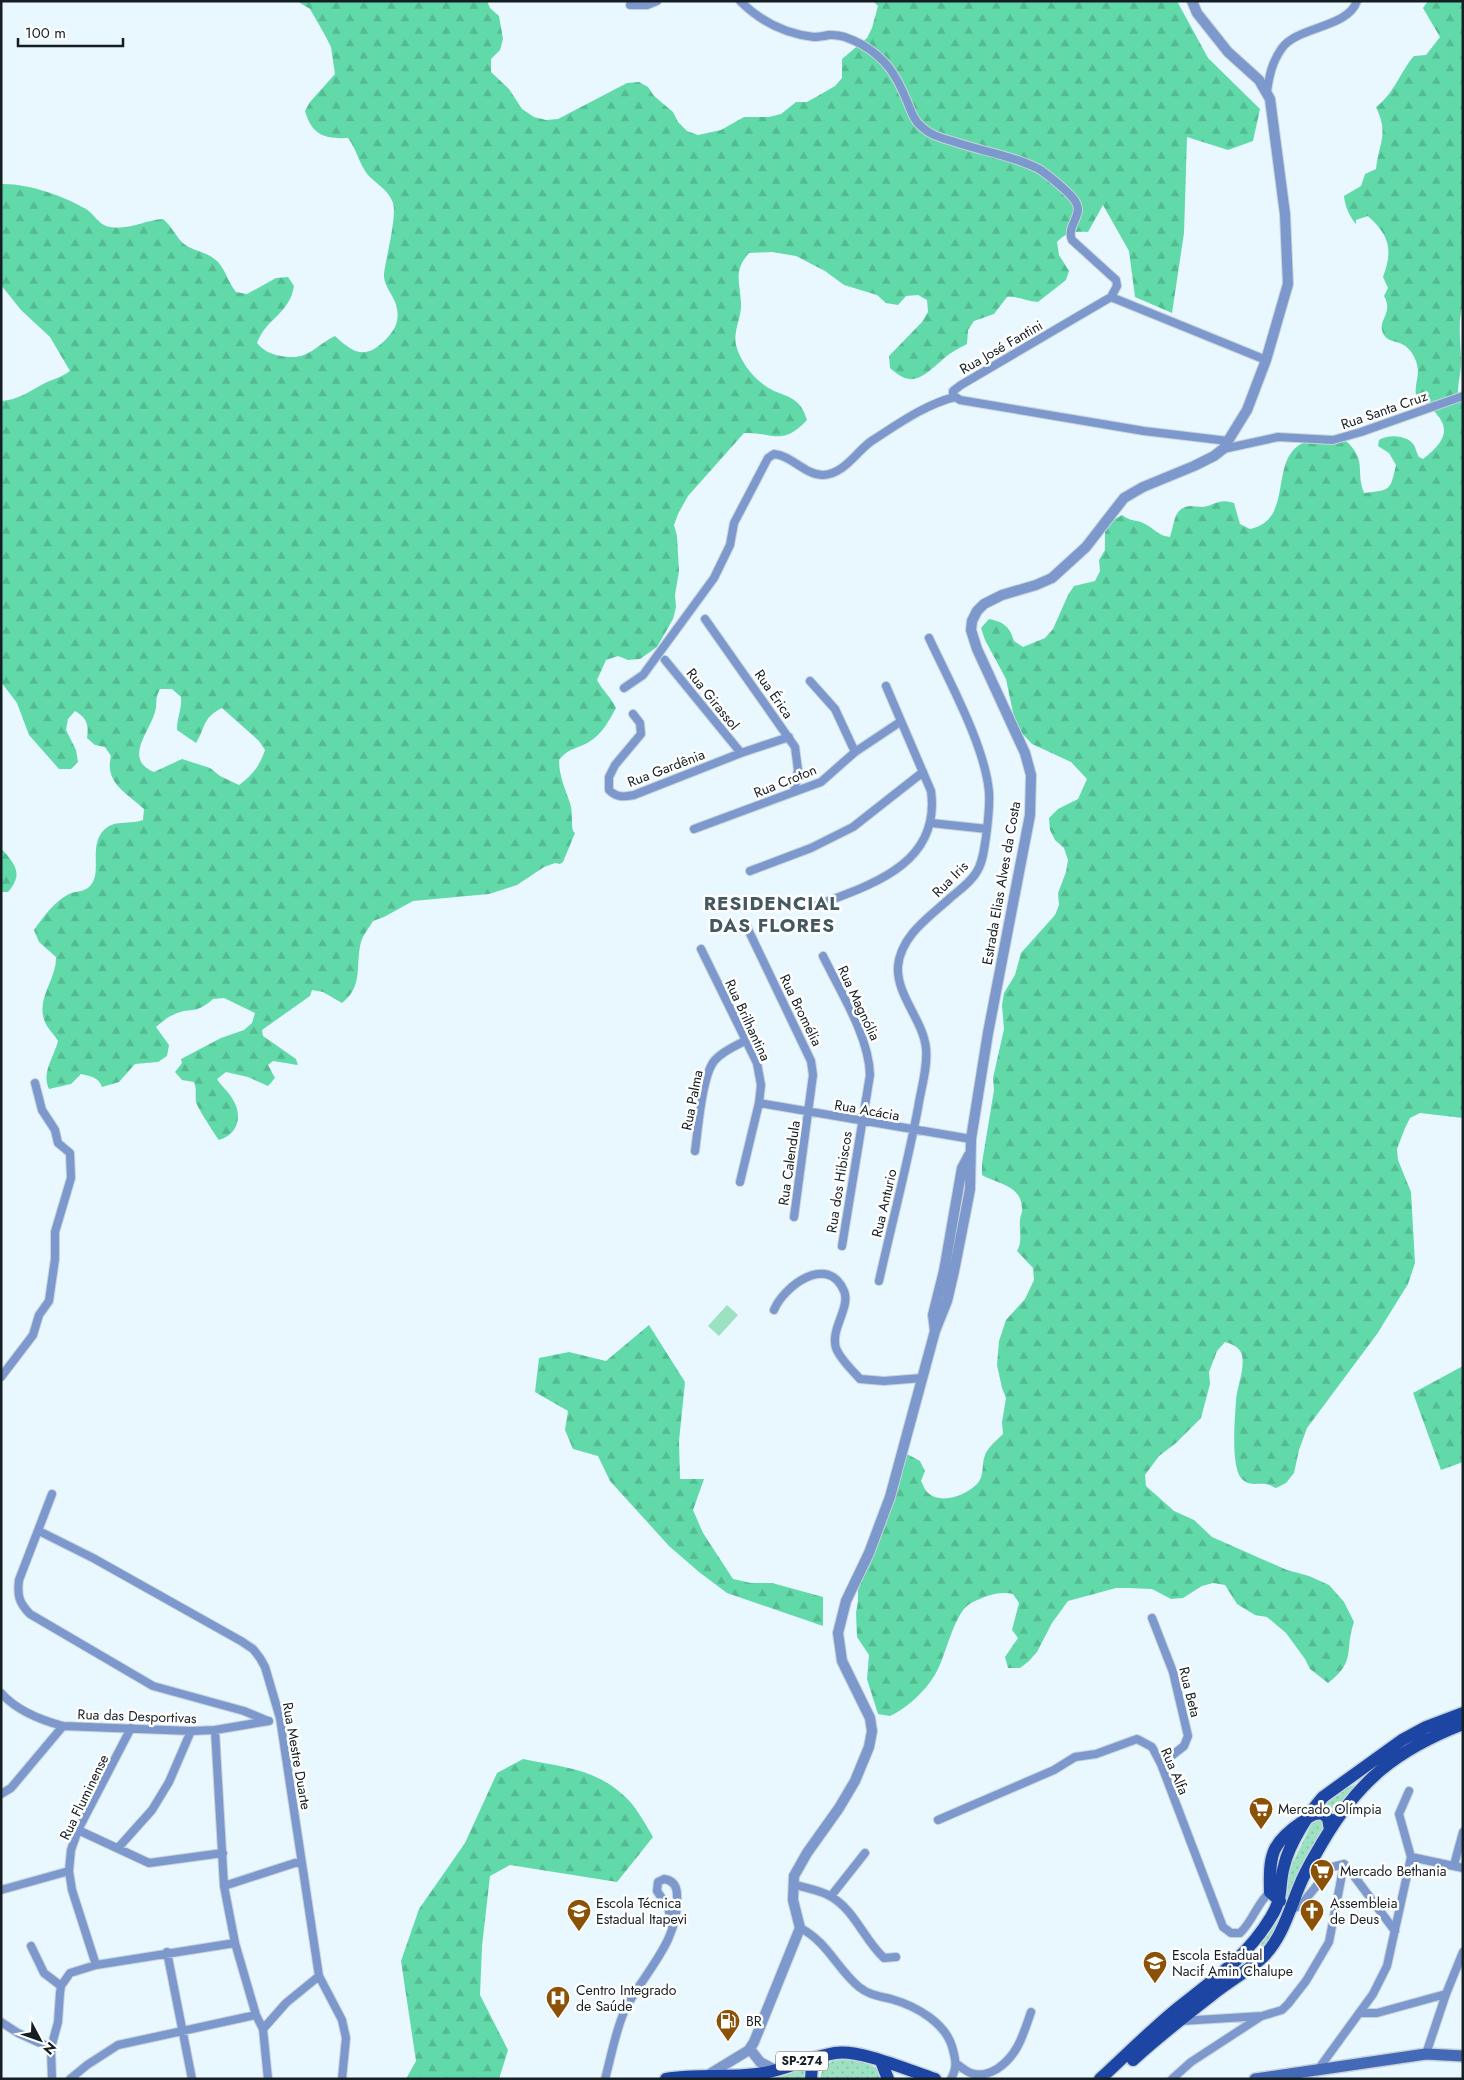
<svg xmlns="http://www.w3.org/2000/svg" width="1464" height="2080" font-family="Jost,sans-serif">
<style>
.grass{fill:url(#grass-dots)}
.forest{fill:url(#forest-firs);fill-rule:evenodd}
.garden{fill:#9ce2c2}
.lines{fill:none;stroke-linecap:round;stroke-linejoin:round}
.minor-casing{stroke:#c7d4db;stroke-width:10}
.tertiary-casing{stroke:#c7d4db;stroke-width:12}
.secondary-casing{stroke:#c7d4db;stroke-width:14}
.primary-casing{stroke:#c7d4db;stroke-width:15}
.minor{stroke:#7d98cd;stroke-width:8}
.tertiary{stroke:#7d98cd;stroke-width:10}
.secondary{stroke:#4469b7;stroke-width:11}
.primary{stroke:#1c45a4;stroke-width:12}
.labels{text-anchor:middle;stroke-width:5;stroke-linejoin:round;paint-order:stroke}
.shield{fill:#fff;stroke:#5b6264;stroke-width:1}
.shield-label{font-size:12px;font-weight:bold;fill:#151e22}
.street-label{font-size:14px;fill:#151e22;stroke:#fff}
.poi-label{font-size:14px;fill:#151e22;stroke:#fff;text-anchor:start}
.district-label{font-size:19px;font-weight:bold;letter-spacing:1px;fill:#445862;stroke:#fff}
</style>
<defs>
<pattern id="grass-dots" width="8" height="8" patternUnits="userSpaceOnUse" patternTransform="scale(1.25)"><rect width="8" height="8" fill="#9ce2c2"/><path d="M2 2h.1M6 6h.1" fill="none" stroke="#86c1a6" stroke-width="1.8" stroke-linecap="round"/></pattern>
<pattern id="forest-firs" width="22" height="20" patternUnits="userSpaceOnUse" patternTransform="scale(1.25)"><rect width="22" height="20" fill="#62d9a9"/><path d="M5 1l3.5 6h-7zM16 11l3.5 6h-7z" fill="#54ba91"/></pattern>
</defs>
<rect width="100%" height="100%" fill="#e9f7fe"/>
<!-- grass -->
<path class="grass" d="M1360,1782l-26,31 -11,-8 10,-10z
M1322,1819l3,8 -45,101 -19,22v-8l20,-31 9,-43 23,-47z
M842,2059c16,1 35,3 42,20h-64c2,-14 9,-18 22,-20z
M808,2066l-4,4v9h-38z"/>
<!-- forest -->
<path class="forest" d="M297,1h190l3,7 9,8 4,23 -3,11 -9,9v13l18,17 13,20 12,8 12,3 12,-1 69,-36 12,-1 9,5 6,9 19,16 5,10 9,9 11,4 23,-5 23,-13h25l12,-3 15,-12h11l9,-5 19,-11 7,-8v-19l25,-21 5,-10 6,-22 -5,-5h304l31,57 52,51 -7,32 -25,9 -41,-13 -3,96 -12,80 -37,-16 -6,-46 -26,-46 -15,27c-12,-1 -22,0 -31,10l2,13 10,16 -3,9 -28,22c-12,-1 -20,-6 -31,-5l-13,17 -20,7 -6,9 -1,14c-10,5 -19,10 -27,18 -19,16 -28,26 -50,6l-1,-12 33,-34 6,-10 -1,-12 -9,-5 -12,1 -8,9 -12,-2 -9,-8 -33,-10 -19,-14 -29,-15 -24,-4 -23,1c-16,18 -9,29 -8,50 1,14 -8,27 -5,42 5,19 20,37 38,46 18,7 27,9 33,29 -25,27 -33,12 -63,13l-56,63 -10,18 -4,11 3,11 2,35 -4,24 1,12 -3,12 -16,28 -17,12 -12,1 -10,-4 -12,4 -9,20c5,10 14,17 19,28 -7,13 -14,26 -27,34 -14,8 -19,5 -30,18 0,16 6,28 11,43 3,8 1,20 3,28l2,2 -12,29 -3,2 -5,-1 -11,4 -27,18 -28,9 -76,7 -29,16 -11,4c-4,7 -10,14 -12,21 -6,23 3,44 -19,61l-19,-11 -11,-2 -2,6 -48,34 1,6 33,23 2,6 -25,-4 -5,4 7,13 -7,8 -20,-9 -22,-5 -9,7c4,7 11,12 15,19 11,17 7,36 -13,42 -4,-5 -22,-33 -23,-38 -1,-8 1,-12 -2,-20l-12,-2 -7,-8 7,-9 -1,-4 40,-21 23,-8 8,-7 3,-10 -31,-15 -11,1c-19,17 -23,7 -40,16 -6,2 -12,8 -17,12l13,18 -2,11 -9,6 -23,2 -16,18 -17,5c-3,-10 -13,-11 -21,-13l-10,10 -22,5c-8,-16 5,-32 9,-48 -4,-7 -11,-13 -13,-19 -10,-23 12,-43 11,-65l-17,-15 -5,-12c9,-13 21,-29 35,-36 6,-3 16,-2 21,-8 14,-14 -5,-45 19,-60 9,-5 23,-2 34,-6l1,-11c-17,-16 -40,-26 -33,-53l-6,-9 -10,-2 -8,-7c2,-13 0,-20 -12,-27l-7,8 -2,11 10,20 2,12 -7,7h-12l-30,-34 -12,-32 -16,-21v-281c17,-1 29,-10 44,-18 9,-4 17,-6 25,-12l-20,-34 -29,-27 -20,-25v-101c26,-1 63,12 85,25 7,4 12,14 20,17 19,6 39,-6 57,-7 10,8 14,21 24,27 10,6 21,6 31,16 8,9 10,20 18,30l11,2 29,-16 12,-1 6,9c-5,29 -27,31 -37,57 7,8 13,11 24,13 28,5 32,-9 54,-20 21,20 33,23 53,1 8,-9 11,-17 9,-28 -1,-12 -14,-22 -13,-35 2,-17 13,-57 9,-71 -4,-13 -17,-19 -25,-28 -9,-11 -11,-25 -20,-37 -24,1 -36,-3 -43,-27l5,-9 25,-28 -4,-27 -5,-10 -16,-28zM160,689h12l9,8c1,12 -4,20 -4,33l19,13c10,-16 6,-25 26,-35l37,33 6,9c-5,15 -12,25 -26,35l-19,-9 -10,-8 -28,-9 -28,13c-31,-13 -5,-39 1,-60 3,-10 -1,-12 5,-23z
M1428,1h35v303c-6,20 -2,38 -2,58 0,15 -5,24 -2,39l4,1v716l-43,-5 -10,5 -5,10 -8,21 1,11 13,32 4,71 -7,21 -31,50 -70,94 -8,22 -5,23 -8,10 -10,5c-3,-1 -7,-4 -11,-4 -8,-1 -15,2 -22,-4 -13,-10 -8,-63 -7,-79 1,-15 9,-31 6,-46 -2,-8 -10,-11 -17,-13l-8,9 -8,21 1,12 -9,34 -25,25 -17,13 -14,19 1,11 28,25 20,9 18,17 75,33 22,6 20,9 15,17 10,20c-10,28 3,39 -26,61l-18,-14 -5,-10 -19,-26 -19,-16 -12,-2 -18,-11 -12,-19 -12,-2 -11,3 -19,12 -12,1 -19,-10 -24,-1h-12l-48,13 -16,22 -15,29 -8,9 -9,7h-12l-3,-11 13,-19 -6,-8 7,-27 -6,-9c-10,-2 -16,-1 -26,2 -7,3 -14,5 -20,10 -13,11 -21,47 -29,63 -9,19 -29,38 -48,47l-12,-2 -11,-35 2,-24 -12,-18 -1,-24 2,-12v-11l47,-137 15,8 5,10 -4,10c2,3 3,8 6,11 13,13 38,4 50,-8 8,-8 4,-19 8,-29 3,-8 12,-15 18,-21l-1,-12 4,-24 -4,-10 -5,-23 2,-24 7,-21 19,-21 9,-19 -1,-12 -16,-17c6,-11 2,-19 3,-31 0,-4 3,-8 2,-12 -1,-23 -24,-24 -40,-33v-12l12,-73 -1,-12 11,-49 -2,-24 2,-12 11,-18 6,-22 34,-38 4,-10 -1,-12 8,-21 2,-12 -4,-12 -9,-8 -5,-10 -1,-12 9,-9 20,-10 9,-20 -16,-17 -39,-18 -16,-17 -10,-48 -21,-39 -4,-12 8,-9c15,3 21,8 25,22l9,6 22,-9 8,-9 15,-34 6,-9 21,-5 5,-10 -1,-11 6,-10v-21l7,-8 10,-6c11,8 15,4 23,9 10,5 13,12 25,13 5,-14 3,-29 20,-31 4,0 9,1 13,1 13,-2 15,-9 31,-4l6,21 10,5c45,-9 18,-70 53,-86 12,-5 29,-3 42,-3 23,21 10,30 19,53 27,-3 26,-2 32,-28l-7,-12 -11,-7 1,-6c10,-6 28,-5 35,5 2,4 3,9 5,12l4,2c37,-28 19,-42 -7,-64 -2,-12 5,-19 0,-34 -10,-26 -27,-14 -33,-28 -6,-13 11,-20 1,-37l4,-8 -5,-11c10,-27 7,-41 -15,-61l-12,4v4c-7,-8 -11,-18 -12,-28l17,-10 4,-12 11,-5c3,-28 13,-34 0,-62 18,-13 24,-35 38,-51l12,-1 14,-18 -17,-29z
M1,848c14,16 23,26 7,44h-7z
M649,1325l36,57 -6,59 1,38h24l-11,31 10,23 30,46 18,4h21l51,14v29l-96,-33 -28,-21 -30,-26 -59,-65 -12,-25 -25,-7 -8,-19 3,-19 -33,-19 4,-34 30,-6 37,9z
M1463,1366v96l-22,8 -28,-77z
M523,1759c44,9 78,10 109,45 8,10 15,23 21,33l-36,45 -107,-17 -20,11 -8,70 -2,49 28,55 -9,29h-93l10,-18 -15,-100 18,-52 46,-66 32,-70z"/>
<!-- garden -->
<path class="garden" d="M727,1305l11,10 -19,21 -11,-10z"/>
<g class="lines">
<defs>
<path id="minor" d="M740,1c20,20 46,33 74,36 5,0 10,-1 15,-2 12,-1 21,4 32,9 26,15 35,31 46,57 4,10 7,20 15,26 8,8 20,11 30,14 28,10 60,14 87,28 8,5 16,12 24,19 5,5 12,10 14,17 5,11 -11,22 -5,35l44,40 1,6 -6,11
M630,5h17l10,-4
M1267,92c2,-16 5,-30 15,-44 16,-22 66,-20 75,-47
M1111,297l-150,88 -8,6v4l7,5 184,31 84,10
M1111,297l155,63
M1223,449l55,-12 55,3 28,-8 102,-36
M705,619l90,128 3,23 -4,22
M665,660l76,93
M810,681l25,28 20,43
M624,688l19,-13 71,-97 16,-33 4,-22 34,-65 6,-4c17,1 31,21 49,21 22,-1 34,-25 50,-35 25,-16 53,-36 82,-43
M633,714l7,9 1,11 -26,31 -6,12v13c8,8 15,7 25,5l107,-42 48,-16
M931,823l56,6
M694,829l127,-47 34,-30 45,-30
M750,871l61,-23 42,-21 70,-55
M815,906c55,-21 126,-41 116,-115l-45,-105
M745,923l66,138 2,14 -19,142
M701,949l56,114 4,22 -2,18 -19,79
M823,956c17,35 46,80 47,119l-28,171
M759,1103l212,36
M695,1151c3,-21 7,-77 20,-91 8,-9 20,-14 30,-19
M879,1281c13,-58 28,-115 39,-173 3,-20 10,-40 8,-60 -3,-28 -30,-53 -28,-82 3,-30 30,-48 51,-67 9,-8 20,-15 27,-26 7,-10 8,-24 10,-36 2,-15 4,-30 3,-45 -4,-46 -40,-111 -60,-154
M774,1310c10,-24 54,-57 70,-19 7,16 -14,38 -8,57 4,11 16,22 24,31l24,2 38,-3
M1,1377l32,-42 6,-20 10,-14 6,-42v-27l16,-54 -1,-25 -12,-10 -3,-13 -13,-20 -7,-27
M52,1494l-33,86c-2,15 0,23 11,34l123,72 91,25 24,10
M39,1531l54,27 148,83 12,8 7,9 5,9 15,51 39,258 23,44 4,18 -4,41
M1152,1618l21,54 15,64 -4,10 -23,18
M1,1693c16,18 39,27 62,33l128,5 24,-1 54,-9
M215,1730l9,156 11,57 21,72 7,14 5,50
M1,1794l10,-6 52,-62
M938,1820l116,-50 21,-13 21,-3 41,-15 15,8 9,17 62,163 8,6h9c13,-12 17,-30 30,-41
M78,1830l71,33 74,-10
M118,1848l34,-38 17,-28 22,-51
M1411,1857l52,11
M1344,1864l7,8 44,59
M1454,1865l9,-33
M793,1884c12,4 26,6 37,12 25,14 34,44 54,62l12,-1
M224,1886l77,-25
M1,1890l68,-19
M831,1896l34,-43
M1292,1909l8,-3 32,-39 12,-3
M800,1928c27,13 37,41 59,59 10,8 20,9 32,12 25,7 56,24 62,51 3,11 4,18 -2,29
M31,1946l13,27 17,13
M167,1952l25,127
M96,1965l-24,-75 -3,-19 2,-21 7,-20 53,-102
M1359,2013h18l69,-19
M1181,2021l81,-5 20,-6 6,-6 18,-23 23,-39 15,-78
M1,2022l17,11 33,15
M263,2029l23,-26 33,-27
M1426,2054l20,-60 17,-42
M957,2064c5,4 11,9 17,10 8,2 16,-1 23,-5 21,-14 26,-34 34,-57
M1317,2071l56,-77 14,-28 24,-109 -12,-43 10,-23
M52,2079l-1,-31 7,-26 2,-29 1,-7 9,-13 26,-8 139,-22
M70,2079l17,-14 31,-20 138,-30
M605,2079c6,-21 11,-52 21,-71 19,-37 54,-67 51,-113 0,-9 -4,-15 -13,-16l-6,3 -1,9 11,16 4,19
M1172,2079l19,-17 69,-45"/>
<path id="tertiary" d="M935,1331l-2,-16 11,-44 18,-103 7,-13
M750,2049l10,13 15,8
M708,2075l41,-25 5,-8 46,-114 -7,-28 1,-24 13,-23 32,-45 16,-27 14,-34 3,-16 -2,-13 -28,-57 -4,-28 8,-32 23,-48 21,-56 45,-166 12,-30 7,-30 12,-61 4,-21 1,-50 17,-106 42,-218 1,-40 -6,-22 -48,-104 -6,-19 1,-9 5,-10 7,-7 18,-9 34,-10 16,-7 34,-31 38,-49 19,-11 51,-21 20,-10 9,-7 24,-39 19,-50 22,-76 -3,-70 -15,-115 -11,-19 -31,-28 -31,-39 -5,-12"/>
<path id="secondary" d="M1255,2079l171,-25 37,2"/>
<path id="primary" d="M1280,1901l-10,-9c-1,-37 1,-49 32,-70 7,-5 12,-10 21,-8l5,4 2,12
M1133,2060c25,-23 52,-44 79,-65 16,-13 36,-24 51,-38 19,-19 26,-46 36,-70 6,-16 15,-30 23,-44 36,-62 74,-93 141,-119
M881,2061l7,18
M666,2079c31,-5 61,-1 91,-5 27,-3 52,-17 78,-21 25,-4 75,18 100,26
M811,2079l1,-13 5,-9
M1100,2079c24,-22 48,-46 73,-67 37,-30 73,-53 98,-95 13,-21 7,-29 13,-51 5,-22 24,-52 39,-69l79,-57 24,-13 37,-14"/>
</defs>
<!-- minor casing -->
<use href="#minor" class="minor-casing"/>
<!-- tertiary casing -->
<use href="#tertiary" class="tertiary-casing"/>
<!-- secondary casing -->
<use href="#secondary" class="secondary-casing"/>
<!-- primary casing -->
<use href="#primary" class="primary-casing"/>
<!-- minor -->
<use href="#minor" class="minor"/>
<!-- tertiary -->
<use href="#tertiary" class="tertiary"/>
<!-- secondary -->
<use href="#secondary" class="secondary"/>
<!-- primary -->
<use href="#primary" class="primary"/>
</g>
<!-- icons -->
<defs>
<symbol id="supermarket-pin" viewBox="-11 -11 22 30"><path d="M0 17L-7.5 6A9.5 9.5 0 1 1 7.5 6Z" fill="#8b5207" stroke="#fff"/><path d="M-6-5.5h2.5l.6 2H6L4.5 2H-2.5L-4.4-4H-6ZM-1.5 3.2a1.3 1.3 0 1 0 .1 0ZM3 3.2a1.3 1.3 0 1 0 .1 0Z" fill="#fff"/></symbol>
<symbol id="university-pin" viewBox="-11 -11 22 30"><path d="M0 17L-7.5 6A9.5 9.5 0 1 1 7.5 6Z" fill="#8b5207" stroke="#fff"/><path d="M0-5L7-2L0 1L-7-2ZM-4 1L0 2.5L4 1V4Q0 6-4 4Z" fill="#fff"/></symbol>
<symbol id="church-pin" viewBox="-11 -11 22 30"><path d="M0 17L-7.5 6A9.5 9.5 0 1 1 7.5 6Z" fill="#8b5207" stroke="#fff"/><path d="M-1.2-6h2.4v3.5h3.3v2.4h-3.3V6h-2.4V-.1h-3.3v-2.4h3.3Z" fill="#fff"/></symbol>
<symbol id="school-pin" viewBox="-11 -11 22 30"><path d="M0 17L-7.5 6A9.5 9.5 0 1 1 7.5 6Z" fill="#8b5207" stroke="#fff"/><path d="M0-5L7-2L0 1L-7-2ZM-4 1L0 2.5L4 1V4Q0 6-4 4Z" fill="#fff"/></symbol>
<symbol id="hospital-pin" viewBox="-11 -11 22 30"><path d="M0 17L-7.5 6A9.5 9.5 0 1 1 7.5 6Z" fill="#8b5207" stroke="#fff"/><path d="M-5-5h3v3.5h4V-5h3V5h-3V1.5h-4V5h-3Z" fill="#fff"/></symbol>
<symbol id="fuel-pin" viewBox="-11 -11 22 30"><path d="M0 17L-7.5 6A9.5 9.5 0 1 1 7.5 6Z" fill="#8b5207" stroke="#fff"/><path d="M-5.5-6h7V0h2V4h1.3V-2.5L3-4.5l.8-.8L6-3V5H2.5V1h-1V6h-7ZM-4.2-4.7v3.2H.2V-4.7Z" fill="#fff"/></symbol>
</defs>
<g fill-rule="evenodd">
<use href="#supermarket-pin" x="1247" y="1795" width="28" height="38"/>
<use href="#supermarket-pin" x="1308" y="1857" width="28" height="38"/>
<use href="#university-pin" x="565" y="1897" width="28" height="38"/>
<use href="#church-pin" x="1298" y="1897" width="28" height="38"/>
<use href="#school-pin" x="1141" y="1949" width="28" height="38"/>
<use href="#hospital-pin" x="544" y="1984" width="28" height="38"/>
<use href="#fuel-pin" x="714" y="2007" width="28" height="38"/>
</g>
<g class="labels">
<!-- shield labels -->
<rect class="shield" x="776" y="2051.5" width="52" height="19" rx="4"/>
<g class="shield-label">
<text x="802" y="2065">SP-274</text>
</g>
<!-- street labels -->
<g class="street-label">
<text transform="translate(1001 347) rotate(-30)" y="5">Rua José Fantini</text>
<text transform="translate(1384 410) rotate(-19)" y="5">Rua Santa Cruz</text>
<text transform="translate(774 694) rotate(55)" y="5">Rua Érica</text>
<text transform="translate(713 699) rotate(51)" y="5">Rua Girassol</text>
<text transform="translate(666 768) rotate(-21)" y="5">Rua Gardênia</text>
<text transform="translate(785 781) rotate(-22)" y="5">Rua Croton</text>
<text transform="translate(950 879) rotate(-45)" y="5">Rua Iris</text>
<text transform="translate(1001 883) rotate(-80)" y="5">Estrada Elias Alves da Costa</text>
<text transform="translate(859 1003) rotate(65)" y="5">Rua Magnólia</text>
<text transform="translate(801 1010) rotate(64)" y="5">Rua Bromélia</text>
<text transform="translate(748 1020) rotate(65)" y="5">Rua Brilhantina</text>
<text transform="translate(692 1100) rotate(-79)" y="5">Rua Palma</text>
<text transform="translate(867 1110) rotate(10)" y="5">Rua Acácia</text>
<text transform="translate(789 1163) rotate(-82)" y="5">Rua Calendula</text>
<text transform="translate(839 1182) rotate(-81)" y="5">Rua dos Hibiscos</text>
<text transform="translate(884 1203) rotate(-77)" y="5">Rua Anturio</text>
<text transform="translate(1190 1692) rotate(76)" y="5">Rua Beta</text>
<text transform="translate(137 1716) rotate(2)" y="5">Rua das Desportivas</text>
<text transform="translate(297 1756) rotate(80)" y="5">Rua Mestre Duarte</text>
<text transform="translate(1175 1771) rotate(67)" y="5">Rua Alfa</text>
<text transform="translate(84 1797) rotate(-64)" y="5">Rua Fluminense</text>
</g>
<!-- poi labels -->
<g class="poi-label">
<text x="1278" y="1814">Mercado Olímpia</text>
<text x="1340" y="1876">Mercado Bethania</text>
<text x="596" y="1908">Escola Técnica<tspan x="596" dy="16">Estadual Itapevi</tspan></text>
<text x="1330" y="1908">Assembleia<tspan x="1330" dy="16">de Deus</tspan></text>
<text x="1172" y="1960">Escola Estadual<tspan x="1172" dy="16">Nacif Amin Chalupe</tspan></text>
<text x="576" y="1995">Centro Integrado<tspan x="576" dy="16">de Saúde</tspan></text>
<text x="746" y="2026">BR</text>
</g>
<!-- district labels -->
<g class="district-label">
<text x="772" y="910">RESIDENCIAL<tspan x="772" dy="22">DAS FLORES</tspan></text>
</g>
</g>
<!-- border -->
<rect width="1464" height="2080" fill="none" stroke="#151e22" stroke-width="5"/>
<!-- north arrow -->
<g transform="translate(40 2040) rotate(131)" stroke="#ffffff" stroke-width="4" paint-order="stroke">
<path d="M0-4L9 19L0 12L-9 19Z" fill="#151e22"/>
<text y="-8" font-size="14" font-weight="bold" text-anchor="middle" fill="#151e22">N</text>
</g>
<!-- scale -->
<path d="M18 38v8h105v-8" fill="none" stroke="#151e22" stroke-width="2.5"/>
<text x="25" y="38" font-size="15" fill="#151e22" stroke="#ffffff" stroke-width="4" paint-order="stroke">100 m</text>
</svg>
